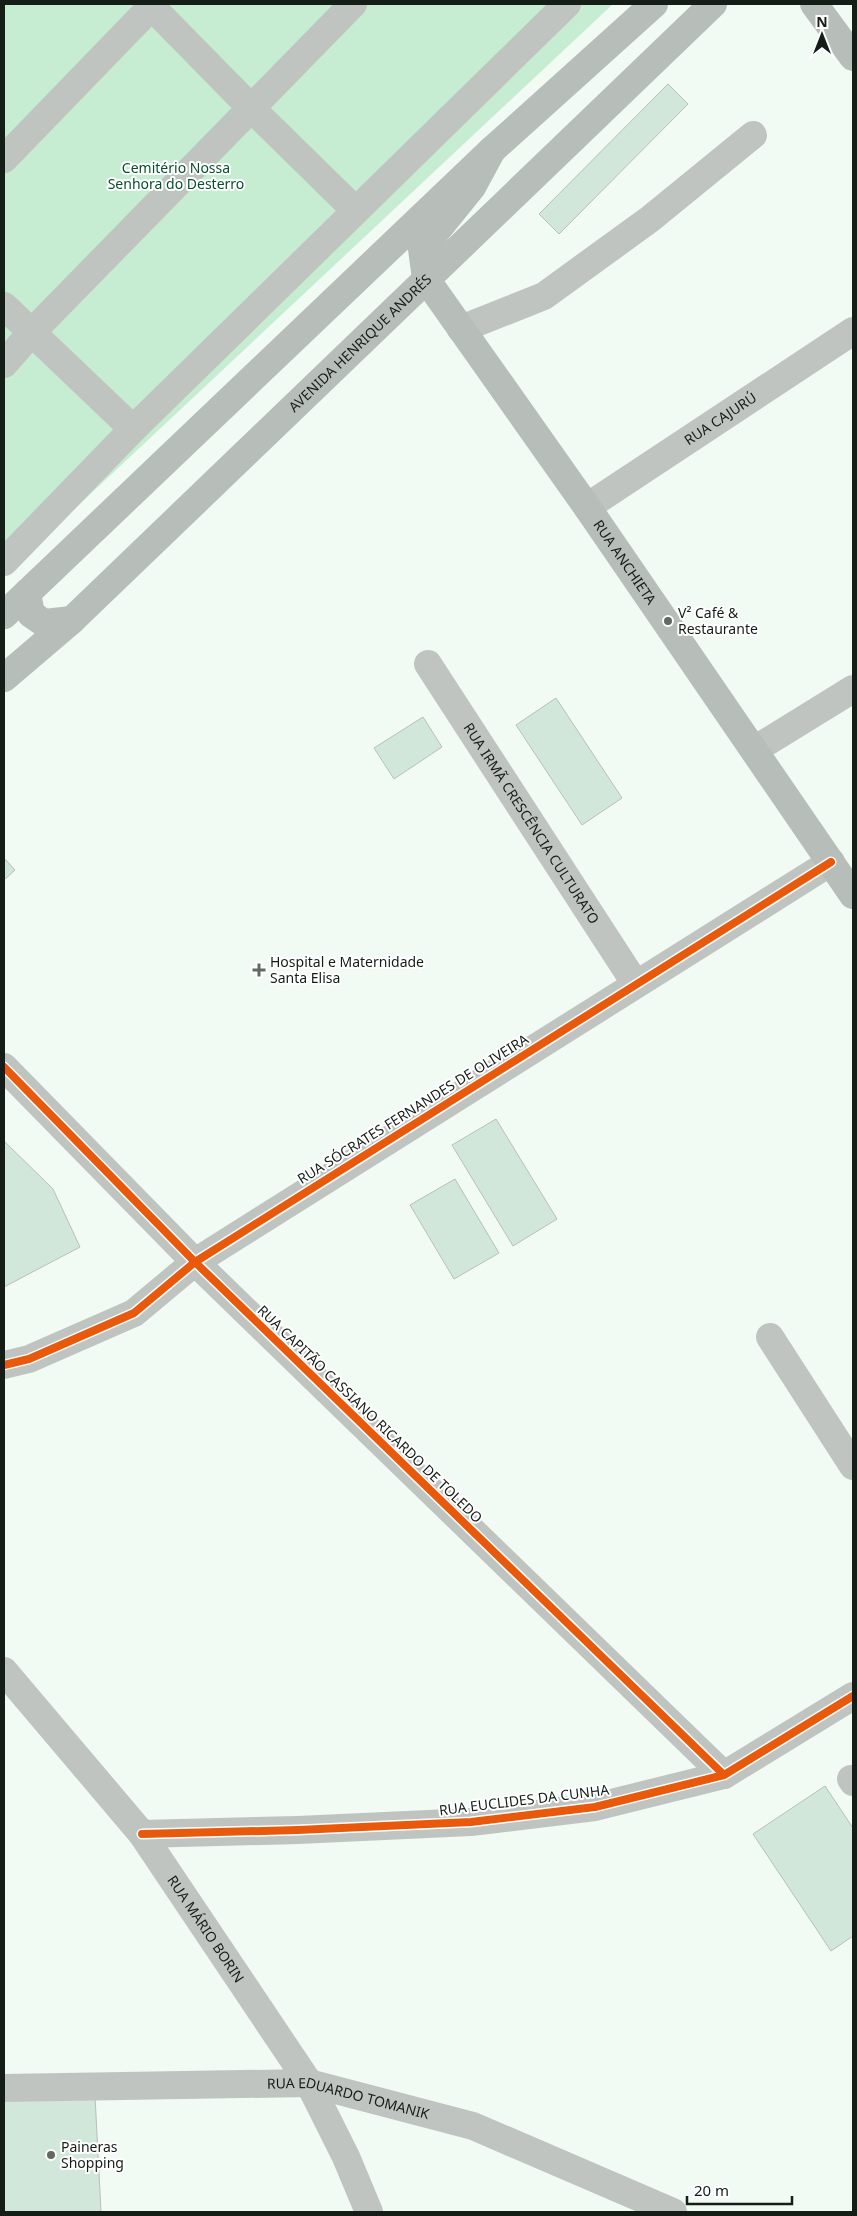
<svg xmlns="http://www.w3.org/2000/svg" width="857" height="2216" font-family="'Noto Sans',sans-serif">
<style>
.green{fill:#c6ecd2}
.building{fill:#d1e7d9;stroke:#b7c0ba}
.lines{fill:none;stroke-linecap:round;stroke-linejoin:round}
.minor{stroke:#c0c4c1;stroke-width:28}
.major{stroke:#b7beb9;stroke-width:28}
.cycleway-casing{stroke:#fff;stroke-width:11}
.cycleway{stroke:#e8590c;stroke-width:8}
.poi-dot{fill:#626a64;stroke:#fff;stroke-width:2}
.labels{text-anchor:middle;stroke-width:4;stroke-linejoin:round;paint-order:stroke}
.park-label{font-size:14px;fill:#05502c;stroke:#fff}
.street-label{font-size:14px;fill:#151d17;stroke:#fff}
.poi-label{font-size:14px;fill:#151d17;stroke:#fff;text-anchor:start}
</style>
<rect width="100%" height="100%" fill="#f1faf3"/>
<!-- green -->
<path class="green" d="M4,4h609l-609,571z"/>
<!-- building -->
<path class="building" d="M668,84l20,20 -129,130 -20,-20z
M556,698l66,100 -40,27 -66,-100z
M423,717l19,30 -48,32 -20,-31z
M4,858l11,12 -11,10z
M496,1119l61,100 -44,27 -61,-101z
M4,1141l49,48 27,58 -76,40z
M455,1179l44,74 -45,26 -44,-74z
M825,1786l28,42v108l-22,15 -78,-117z
M95,2096l6,116h-97v-115z"/>
<g class="lines">
<!-- minor -->
<g class="minor">
<path d="M149,4l102,104 104,102"/>
<path d="M4,159l150,-155"/>
<path d="M4,306l129,123"/>
<path d="M461,329l83,-33 106,-77 103,-84"/>
<path d="M4,364l28,-32 321,-328"/>
<path id="s1" d="M587,507l266,-176"/>
<path d="M4,562l129,-133 434,-425"/>
<path id="s2" d="M428,664l207,319"/>
<path d="M754,750l99,-61"/>
<path d="M4,1067l191,195 529,513"/>
<path d="M770,1337l83,129"/>
<path d="M4,1365l25,-6 105,-46 61,-51 636,-400"/>
<path id="s3" d="M4,1671l138,163 167,249 37,74 23,55"/>
<path d="M851,1779l2,3"/>
<path d="M142,1834l156,-4 173,-8 124,-15 129,-32 129,-79"/>
<path id="s4" d="M4,2088l305,-5 164,43 200,86"/>
</g>
<!-- major -->
<g class="major">
<path d="M814,4l39,53"/>
<path id="s5" d="M492,150l-20,37 -50,62 4,30 161,228 266,388"/>
<path d="M27,593l4,21 13,9 28,-3"/>
<path d="M4,615l488,-465 162,-146"/>
<path id="s6" d="M4,678l68,-58 641,-616"/>
</g>
<defs>
<path id="cycleway" d="M4,1067l191,195 529,513
M4,1365l25,-6 105,-46 61,-51 636,-400
M142,1834l156,-4 173,-8 124,-15 129,-32 129,-79"/>
</defs>
<!-- cycleway casing -->
<use href="#cycleway" class="cycleway-casing"/>
<!-- cycleway -->
<use href="#cycleway" class="cycleway"/>
</g>
<!-- markers -->
<g class="poi-dot">
<circle cx="668" cy="621" r="5"/>
<path d="M256.5 962.5h5v5h5v5h-5v5h-5v-5h-5v-5h5z"/>
<circle cx="51" cy="2155" r="5"/>
</g>
<g class="labels">
<!-- park labels -->
<g class="park-label">
<text x="176" y="173">Cemitério Nossa<tspan x="176" dy="16">Senhora do Desterro</tspan></text>
</g>
<!-- street labels -->
<g class="street-label">
<text dy="5" stroke="none"><textPath href="#s6" startOffset="489">AVENIDA HENRIQUE ANDRÉS</textPath></text>
<text dy="5" stroke="none"><textPath href="#s1" startOffset="160">RUA CAJURÚ</textPath></text>
<text dy="5" stroke="none"><textPath href="#s5" startOffset="498">RUA ANCHIETA</textPath></text>
<text dy="5" stroke="none"><textPath href="#s2" startOffset="190">RUA IRMÃ CRESCÊNCIA CULTURATO</textPath></text>
<text transform="translate(413 1109) rotate(-32)" y="5">RUA SÓCRATES FERNANDES DE OLIVEIRA</text>
<text transform="translate(370 1414) rotate(44)" y="5">RUA CAPITÃO CASSIANO RICARDO DE TOLEDO</text>
<text transform="translate(524 1800) rotate(-7)" y="5">RUA EUCLIDES DA CUNHA</text>
<text dy="5" stroke="none"><textPath href="#s3" startOffset="328">RUA MÁRIO BORIN</textPath></text>
<text dy="5" stroke="none"><textPath href="#s4" startOffset="346">RUA EDUARDO TOMANIK</textPath></text>
</g>
<!-- poi labels -->
<g class="poi-label">
<text x="678" y="618">V² Café &amp;<tspan x="678" dy="16">Restaurante</tspan></text>
<text x="270" y="967">Hospital e Maternidade<tspan x="270" dy="16">Santa Elisa</tspan></text>
<text x="61" y="2152">Paineras<tspan x="61" dy="16">Shopping</tspan></text>
</g>
</g>
<!-- border -->
<rect width="857" height="2216" fill="none" stroke="#151d17" stroke-width="10"/>
<!-- north arrow -->
<g transform="translate(822 35)" stroke="#ffffff" stroke-width="4" paint-order="stroke">
<path d="M0-4L9 19L0 12L-9 19Z" fill="#151d17"/>
<text y="-8" font-size="14" font-weight="bold" text-anchor="middle" fill="#151d17">N</text>
</g>
<!-- scale -->
<path d="M687 2196v8h105v-8" fill="none" stroke="#151d17" stroke-width="2.5"/>
<text x="694" y="2196" font-size="15" fill="#151d17" stroke="#ffffff" stroke-width="4" paint-order="stroke">20 m</text>
</svg>
